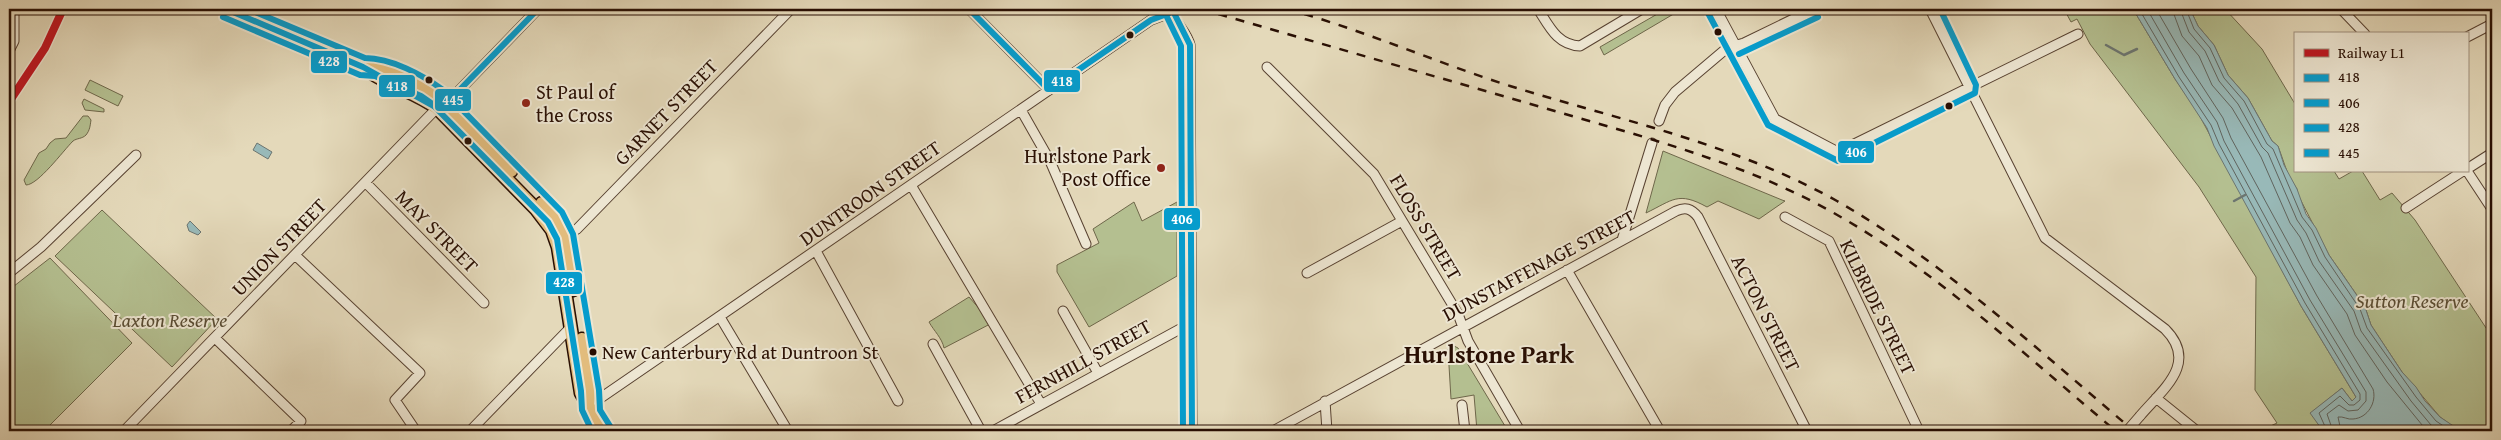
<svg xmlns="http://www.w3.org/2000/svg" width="2501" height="440" font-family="'Gentium Book Plus',serif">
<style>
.green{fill:#b4bf90;stroke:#6e674a}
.water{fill:#98b9b8;stroke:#6c7570}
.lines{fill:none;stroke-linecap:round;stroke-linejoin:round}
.shore{stroke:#60645e;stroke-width:1}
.stream{stroke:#6c7570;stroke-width:2.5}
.minor-casing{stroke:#584231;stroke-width:11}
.highway-casing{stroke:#290f03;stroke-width:15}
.minor{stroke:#ede6d2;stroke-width:9}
.highway{stroke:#e2bc7d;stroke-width:12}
.rail{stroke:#290f03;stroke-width:2.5;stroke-dasharray:9 9;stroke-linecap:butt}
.minor-bridge-casing{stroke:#584231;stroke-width:11;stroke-linecap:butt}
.minor-bridge{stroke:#ede6d2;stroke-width:9}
.bus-1-casing{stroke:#ede6d2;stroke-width:10}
.bus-2-casing{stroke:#ede6d2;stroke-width:10}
.bus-3-casing{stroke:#ede6d2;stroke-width:10}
.bus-4-casing{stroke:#ede6d2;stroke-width:10}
.bus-1{stroke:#069ccc;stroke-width:6}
.bus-2{stroke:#069ccc;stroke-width:6}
.bus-3{stroke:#069ccc;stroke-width:6}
.bus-4{stroke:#069ccc;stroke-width:6}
.rail-1-casing{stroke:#ede6d2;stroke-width:11}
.rail-1{stroke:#be1622;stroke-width:8}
.bus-dot{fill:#290f03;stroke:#ede6d2;stroke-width:2}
.poi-dot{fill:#8f2418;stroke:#ede6d2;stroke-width:2}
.labels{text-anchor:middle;stroke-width:4;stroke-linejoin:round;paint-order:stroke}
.bus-label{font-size:19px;fill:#290f03;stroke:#ede6d2;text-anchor:start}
.poi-label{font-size:20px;fill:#290f03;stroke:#ede6d2;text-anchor:start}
.street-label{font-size:20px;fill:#290f03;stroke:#ede6d2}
.park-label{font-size:20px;font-style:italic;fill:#5a4d34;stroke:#ede6d2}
.district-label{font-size:25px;font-weight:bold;fill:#290f03;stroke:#ede6d2}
.line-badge{stroke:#ede6d2;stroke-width:2}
.badge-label{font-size:14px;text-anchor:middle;font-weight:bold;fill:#fff}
</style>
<rect width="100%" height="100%" fill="#e4d9ba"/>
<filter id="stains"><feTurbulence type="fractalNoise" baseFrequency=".004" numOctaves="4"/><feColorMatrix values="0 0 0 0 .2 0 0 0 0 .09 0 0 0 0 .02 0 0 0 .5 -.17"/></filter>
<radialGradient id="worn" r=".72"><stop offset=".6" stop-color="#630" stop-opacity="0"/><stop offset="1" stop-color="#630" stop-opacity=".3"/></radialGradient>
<!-- green -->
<path class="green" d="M1666,9h16l-78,46 -4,-8z
M2064,9h69l42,70 21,30 105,197 55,91 -4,4 -10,-13 -31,25 12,18h-63l17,-8 -22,-33 1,-113 -57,-90 -109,-143 -13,-25 -6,3z
M2190,9h35l37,40 33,55v67h39l5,8 14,-8h9l18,29 12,-7 23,27 77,117v94h-31l-7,-4 -14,-10 -38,-45 -31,-47 -6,-18 -11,-16 -25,-36 -32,-62v-4l-8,-12 -11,-31 -6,-5 -24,-43 -20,-23 -14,-30 -16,-19z
M90,80l33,16 -5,10 -33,-16z
M84,99l20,10v3l-19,-2 -3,-7z
M83,116h5l3,4c-1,6 -1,10 -5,15 -4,4 -9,3 -13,6 -10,10 -35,44 -47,44l-2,-5 15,-27 7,-4 4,-6 5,-4 11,-1z
M1663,151l119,49 3,1 -26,18 -41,-18 -11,6c-29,-16 -34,-7 -61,6z
M1134,202l8,19 35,-19v74l-88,51 -32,-55v-7l42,-22 -6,-14z
M102,210l115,109 -45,48 -117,-111z
M50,258l82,85 -88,88h-35v-141z
M969,297l23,26 -48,25c-2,-10 -10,-17 -15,-26z
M1454,346l4,2 50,83h-31l-3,-36 -23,4 -3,-50z"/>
<!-- water -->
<path class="water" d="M2133,9h57l8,17 16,19 14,30 20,23 24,43 6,5 6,19 13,24 9,25 10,14 13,27 36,52 6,18 31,47 14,15 9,14 15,16 21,14h-138l-13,-18 32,-25 10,13 4,-4 -55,-91 -87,-160 -7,-18 -32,-49z
M257,143l15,9 -4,7 -15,-9z
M190,221l11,11 -3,3 -9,-4 -2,-6z"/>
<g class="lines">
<!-- shore -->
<path class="shore" d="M2139,9l40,68 32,48 8,19 86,159 55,91v6l-6,5h-5l-9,-9 -21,17 8,18
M2147,9l37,64 33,49 7,19 86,159 56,92v9l-8,9 -10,1 -9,-6 -12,9 6,17
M2156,9l35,60 32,49 8,20 86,158 56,93c4,13 -5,29 -20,30 -5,1 -10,-3 -15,-2l3,14
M2172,9l10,27 17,20 13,29 20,23 29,49 29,66 10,14 13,28 34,49 8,21 32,47 40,49
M2180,9l9,23 16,19 14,30 19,23 24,43 6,6 29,67 9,13 13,28 35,50 7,20 50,70 20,24 9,6
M2186,9l8,20 16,19 14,30 20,23 23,43 6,5 29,68 10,13 13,27 35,52 7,19 49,69 20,24 15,10"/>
<!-- stream -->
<path class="stream" d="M2106,45l18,10 13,-6
M2234,201l11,-6"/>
<defs>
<path id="minor" d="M969,9l80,81
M1172,9c2,14 15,22 18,36l2,386
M1538,9c11,17 19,36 42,37l62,-37
M1716,9l59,110 63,33 240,-118
M1930,9l115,229 120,91c34,34 -2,60 -25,87
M2341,9l24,25
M2467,37l25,-13
M9,51l5,-10v-32
M1267,67l107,107 84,140 10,27 52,90
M446,104l92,-95
M1021,110l29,51 36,83
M1659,121l6,-16 10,-13 52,-44 17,-5 70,-34
M2467,169l25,-16
M2467,171l25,38
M366,183l118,120
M911,185l130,219
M2406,208l57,-37
M1785,217l44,24 90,190
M565,236l12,-7 214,-220
M1622,240l30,-97
M816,251l82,150
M295,255l125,118 -25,27 21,31
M1567,270l93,161
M9,273l32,-26 95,-92
M1307,273l95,-52
M1063,311l35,62
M720,317l68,114
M215,338l86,83 -10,10
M933,344l48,87
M2156,398l41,33
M1325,401l2,30
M588,404l14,-7 549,-377 21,-8
M1462,405l3,26
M124,431l313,-323
M470,431l101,-104
M993,431l198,-108
M1273,431l403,-220c9,-4 15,-3 22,6l109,214"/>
<path id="highway" d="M226,9l137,58c22,18 51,24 74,41l99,101 16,21 6,17 23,146 22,38
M363,67c60,2 109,63 148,104
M542,203c27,29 26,49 31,87
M582,339l8,52 -2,13"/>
</defs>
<!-- minor casing -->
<use href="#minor" class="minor-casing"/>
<!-- highway casing -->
<use href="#highway" class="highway-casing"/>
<!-- minor -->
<use href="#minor" class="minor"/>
<!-- highway -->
<use href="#highway" class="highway"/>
<!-- rail -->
<path class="rail" d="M1201,9l430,124c69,21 137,43 201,79 104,58 192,143 284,219
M1287,9c76,21 148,53 223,77 110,34 225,58 327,115 108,62 202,150 297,230"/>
<defs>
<path id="minor-bridge" d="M2127,431l13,-15"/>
</defs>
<!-- minor-bridge casing -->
<use href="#minor-bridge" class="minor-bridge-casing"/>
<!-- minor-bridge -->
<use href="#minor-bridge" class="minor-bridge"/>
<defs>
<path id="bus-1" d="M226,9l137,58 74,41 9,-4 92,-95
M969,9l80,81 102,-70 21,-8
M1172,9l18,36 2,386"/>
<path id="bus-2" d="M1164,11l17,35 2,385
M1708,13l60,112 70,36 137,-68 1,-8 -36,-76
M1739,54l79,-37"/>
<path id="bus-3" d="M223,17l137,58 15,1 46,20 10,7 117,119 9,17 24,152 1,19 10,21"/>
<path id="bus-4" d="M248,9l117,49c26,0 58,17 78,32l119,122 11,22 26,156 1,20 10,16"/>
</defs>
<!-- bus-1 casing -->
<use href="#bus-1" class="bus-1-casing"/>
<!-- bus-2 casing -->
<use href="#bus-2" class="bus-2-casing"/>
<!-- bus-3 casing -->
<use href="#bus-3" class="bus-3-casing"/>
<!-- bus-4 casing -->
<use href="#bus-4" class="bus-4-casing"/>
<!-- bus-1 -->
<use href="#bus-1" class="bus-1"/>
<!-- bus-2 -->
<use href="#bus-2" class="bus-2"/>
<!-- bus-3 -->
<use href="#bus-3" class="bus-3"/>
<!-- bus-4 -->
<use href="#bus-4" class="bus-4"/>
<defs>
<path id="rail-1" d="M9,102l36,-54 18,-39"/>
</defs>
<!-- rail-1 casing -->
<use href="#rail-1" class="rail-1-casing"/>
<!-- rail-1 -->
<use href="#rail-1" class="rail-1"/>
</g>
<!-- markers -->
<g class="bus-dot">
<circle cx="1718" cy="32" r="4.5"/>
<circle cx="1130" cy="35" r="4.5"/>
<circle cx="429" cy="80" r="4.5"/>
<circle cx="1949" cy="106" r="4.5"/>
<circle cx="468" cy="141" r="4.5"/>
<circle cx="593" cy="352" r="4.5"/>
</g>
<g class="poi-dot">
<circle cx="526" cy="103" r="5"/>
<circle cx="1161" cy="168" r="5"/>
</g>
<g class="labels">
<!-- bus labels -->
<g class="bus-label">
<text x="602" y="359">New Canterbury Rd at Duntroon St</text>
</g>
<!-- poi labels -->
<g class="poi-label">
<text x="536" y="99">St Paul of<tspan x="536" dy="23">the Cross</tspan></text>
<text x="1151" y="163" text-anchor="end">Hurlstone Park<tspan x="1151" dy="23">Post Office</tspan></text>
</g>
<!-- street labels -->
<g class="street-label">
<text transform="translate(666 112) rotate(-46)" y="7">GARNET STREET</text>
<text transform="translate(870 193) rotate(-35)" y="7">DUNTROON STREET</text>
<text transform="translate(1426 227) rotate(59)" y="7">FLOSS STREET</text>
<text transform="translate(437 231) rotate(45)" y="7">MAY STREET</text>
<text transform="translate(279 247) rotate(-46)" y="7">UNION STREET</text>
<text transform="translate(1539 265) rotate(-28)" y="7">DUNSTAFFENAGE STREET</text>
<text transform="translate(1878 307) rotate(64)" y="7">KILBRIDE STREET</text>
<text transform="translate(1766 313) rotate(63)" y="7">ACTON STREET</text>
<text transform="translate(1083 361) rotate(-29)" y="7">FERNHILL STREET</text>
</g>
<!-- park labels -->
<g class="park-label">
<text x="2412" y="308">Sutton Reserve</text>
<text x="170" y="327">Laxton Reserve</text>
</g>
<!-- district labels -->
<g class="district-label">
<text x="1489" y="363">Hurlstone Park</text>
</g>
</g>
<g class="line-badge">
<rect x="310" y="50" width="38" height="24" rx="5" fill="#069ccc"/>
<rect x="1043" y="69" width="38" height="24" rx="5" fill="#069ccc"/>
<rect x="378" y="74" width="38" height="24" rx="5" fill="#069ccc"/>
<rect x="434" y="88" width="38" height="24" rx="5" fill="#069ccc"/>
<rect x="1837" y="140" width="38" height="24" rx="5" fill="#069ccc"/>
<rect x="1163" y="207" width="38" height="24" rx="5" fill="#069ccc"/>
<rect x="545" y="271" width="38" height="24" rx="5" fill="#069ccc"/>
</g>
<g class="badge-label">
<text x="329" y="66">428</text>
<text x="1062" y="86">418</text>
<text x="397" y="91">418</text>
<text x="453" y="105">445</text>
<text x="1856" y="157">406</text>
<text x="1182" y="224">406</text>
<text x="564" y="287">428</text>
</g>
<!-- margin -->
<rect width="2501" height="440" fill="none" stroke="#e4d9ba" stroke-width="30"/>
<rect x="10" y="10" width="2481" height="420" fill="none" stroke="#290f03" stroke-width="2.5"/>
<rect x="15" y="15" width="2471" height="410" fill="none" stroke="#290f03"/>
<!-- legend -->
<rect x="2294" y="32" width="175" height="140" fill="#ede6d2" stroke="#9f907f"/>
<rect x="2304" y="49" width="25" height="8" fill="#be1622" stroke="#9f907f"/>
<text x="2338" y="58" font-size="15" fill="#290f03">Railway L1</text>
<rect x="2304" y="74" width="25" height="8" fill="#069ccc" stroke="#9f907f"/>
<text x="2338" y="82" font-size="15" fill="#290f03">418</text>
<rect x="2304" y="99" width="25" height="8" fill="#069ccc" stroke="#9f907f"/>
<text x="2338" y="108" font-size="15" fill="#290f03">406</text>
<rect x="2304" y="124" width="25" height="8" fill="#069ccc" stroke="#9f907f"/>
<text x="2338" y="132" font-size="15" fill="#290f03">428</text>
<rect x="2304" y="149" width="25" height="8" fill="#069ccc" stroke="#9f907f"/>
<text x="2338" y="158" font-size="15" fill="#290f03">445</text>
<rect width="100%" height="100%" filter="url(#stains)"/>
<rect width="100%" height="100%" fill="url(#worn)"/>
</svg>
